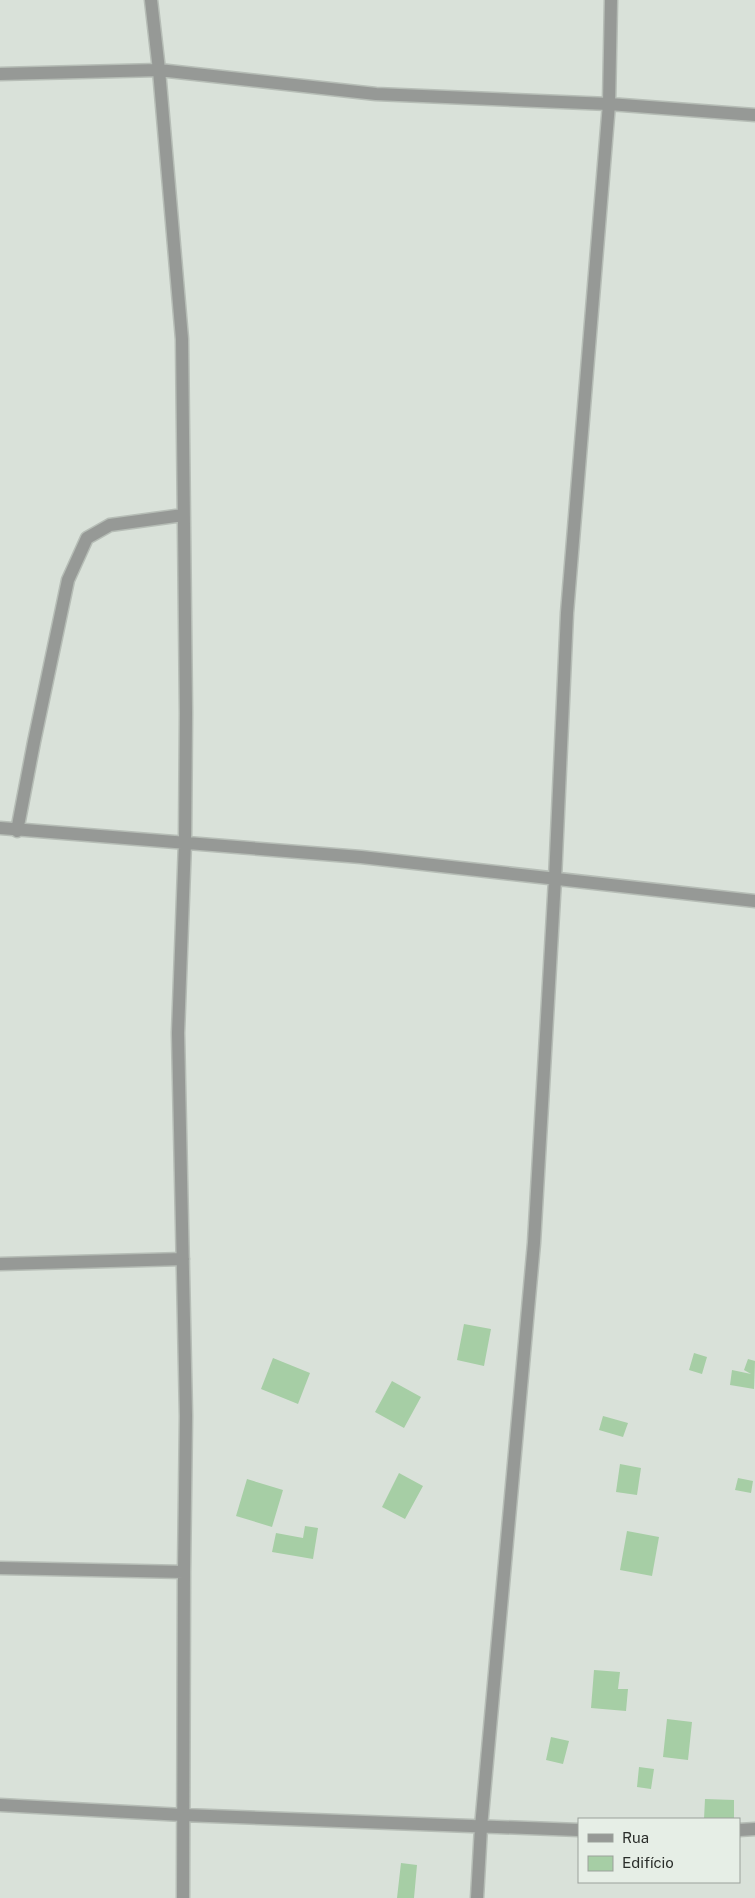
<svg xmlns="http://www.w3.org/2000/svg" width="755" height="1898" font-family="'Public Sans',sans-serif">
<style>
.building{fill:#a6cea5}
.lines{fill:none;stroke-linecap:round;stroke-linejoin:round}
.minor-casing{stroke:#b6bdb6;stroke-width:15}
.minor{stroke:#969996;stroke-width:12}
</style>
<rect width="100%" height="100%" fill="#d9e1d9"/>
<!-- building -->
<path class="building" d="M464,1324l27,5 -7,37 -27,-6z
M694,1353l13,4 -5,17 -13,-4z
M273,1358l37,15 -12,31 -37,-15z
M748,1359l7,2 -1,28 -24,-4 2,-15 19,4 -7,-4z
M392,1381l29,16 -17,31 -29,-16z
M603,1416l25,7 -5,14 -24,-7z
M620,1464l21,4 -4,27 -21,-3z
M399,1473l24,13 -18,33 -23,-12z
M738,1478l15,3 -2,12 -16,-3z
M247,1479l36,11 -11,37 -36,-11z
M305,1526l13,2 -5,31 -41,-7 4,-19 27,5z
M627,1531l32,6 -7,39 -32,-6z
M594,1670l26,2 -2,17h10l-2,22 -35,-3z
M667,1719l25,3 -4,38 -25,-3z
M551,1737l18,4 -6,23 -17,-4z
M639,1767l15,2 -3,20 -14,-2z
M705,1799l29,1v19h-30z
M401,1863l16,2 -3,33h-17z"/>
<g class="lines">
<defs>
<path id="minor" d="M151,0l8,70 23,269 4,374 -1,129 -7,191 8,383 -2,156 -1,326
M0,74l159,-4 217,24 233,10 146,11
M0,828l361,29 394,44
M17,831l17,-89 34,-162 19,-42 23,-13 73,-10
M0,1264l183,-5
M0,1568l184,4
M0,1805l183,10 396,15
M739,1830l16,-1
M477,1898l4,-71 53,-584 21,-364 12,-266 42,-509 2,-104"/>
</defs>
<!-- minor casing -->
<use href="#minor" class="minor-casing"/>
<!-- minor -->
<use href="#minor" class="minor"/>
</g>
<!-- legend -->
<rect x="578" y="1818" width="162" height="65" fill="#e6eee6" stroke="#9ba19b"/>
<rect x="588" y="1834" width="25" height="8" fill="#969996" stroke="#9ba19b"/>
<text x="622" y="1843" font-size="15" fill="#2a2d2a">Rua</text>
<rect x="588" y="1856" width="25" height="15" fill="#a6cea5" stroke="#9ba19b"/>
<text x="622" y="1868" font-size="15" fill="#2a2d2a">Edifício</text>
</svg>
